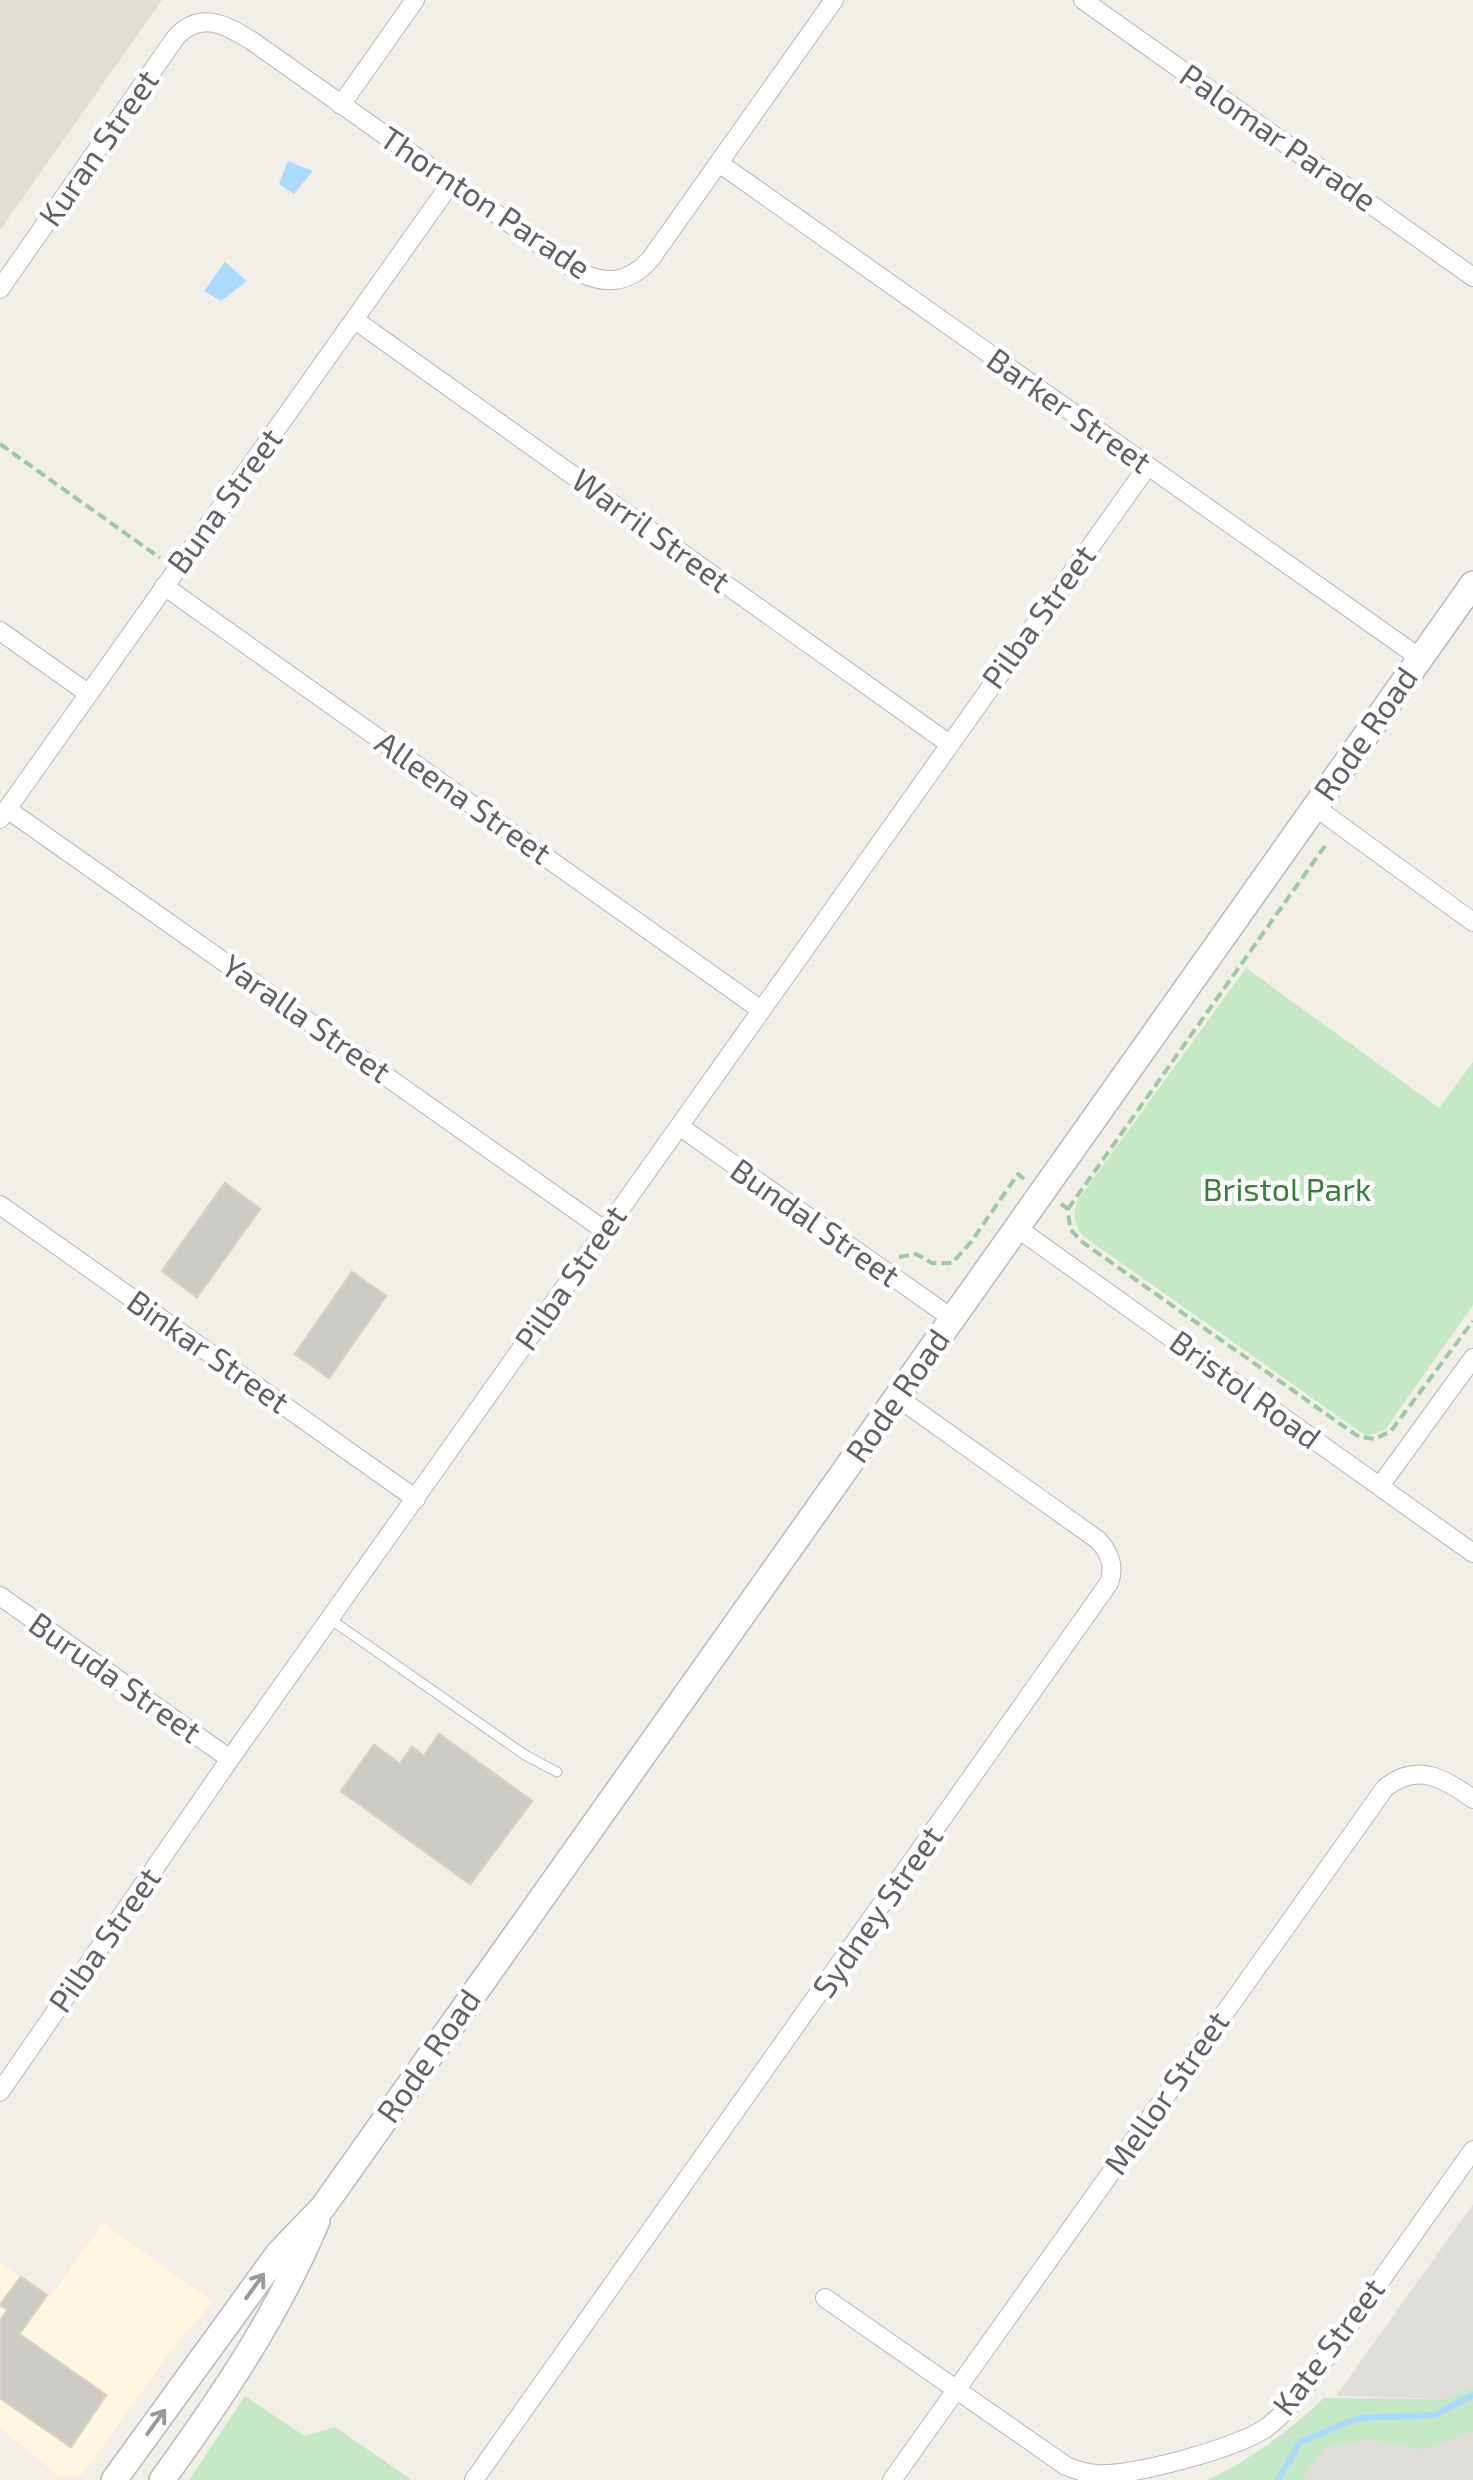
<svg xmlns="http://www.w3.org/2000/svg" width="1473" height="2480" font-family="'Exo 2',sans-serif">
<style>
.commercial{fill:#fef7e0}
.industrial{fill:#e0deda}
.education{fill:#e1ded6}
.green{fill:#c5e8c5}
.water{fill:#aadaff}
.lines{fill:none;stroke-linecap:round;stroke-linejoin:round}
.stream{stroke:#aadaff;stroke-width:6}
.building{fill:#cccac5;stroke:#d6d1c6;stroke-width:2.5}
.service-casing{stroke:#b5b8bc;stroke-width:11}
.minor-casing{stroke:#b5b8bc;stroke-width:20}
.secondary-casing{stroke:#b6babf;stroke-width:28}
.path{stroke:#9cc7a9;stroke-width:4;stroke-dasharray:10 5;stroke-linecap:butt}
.service{stroke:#fff;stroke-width:9}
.minor{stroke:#fff;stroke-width:18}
.secondary{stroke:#fff;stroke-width:25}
.oneway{stroke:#979a9d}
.labels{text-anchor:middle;stroke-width:9;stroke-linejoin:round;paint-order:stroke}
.street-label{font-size:32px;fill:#5f6368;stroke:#fff}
.park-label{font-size:32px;fill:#348238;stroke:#fff}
</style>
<rect width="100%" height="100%" fill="#f1efe8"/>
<!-- commercial -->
<path class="commercial" d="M103,2223l110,79 -35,39 -95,133 -23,3 -60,-49v-165l50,34z"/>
<!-- industrial -->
<path class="industrial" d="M1473,2204v184l-30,11 -107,-3z
M1473,2432v48h-171l21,-32 48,-8 52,10z"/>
<!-- education -->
<path class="education" d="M0,0h162l-162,230z"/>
<!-- green -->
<path class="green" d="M1246,968l193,140 34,-46v243l-88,125 -19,6 -283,-200c-9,-13 -11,-21 -5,-36z
M1473,2388v44l-50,18 -52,-10 -47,8 -22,32h-95c45,-21 81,-48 117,-82l119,1z
M245,2396l60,40 30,-9 77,53h-223z"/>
<!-- water -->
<path class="water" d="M288,161l25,10 -19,23 -15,-10z
M225,262l22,19 -26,20 -17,-10z"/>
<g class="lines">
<!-- stream -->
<path class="stream" d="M1278,2480l22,-38 58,-24 77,-3 38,-20"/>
</g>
<!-- building -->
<path class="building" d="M225,1183l35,26 -63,88 -35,-26z
M352,1272l34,24 -57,82 -34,-24z
M439,1734l93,67 -62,83 -129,-93 33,-46 26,19 12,-17 12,9z
M21,2277l26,18 -28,39 87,61 -35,52 -71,-49v-77l8,-11 -8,-5z"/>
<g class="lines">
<defs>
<path id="service" d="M330,1619l195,136 32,17"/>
<path id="minor" d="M1083,0l390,277
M341,105l74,-105
M719,163l701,495
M0,289l176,-252c25,-27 50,-12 76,4l325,230c29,15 54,12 75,-14l182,-257
M355,320l593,423
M164,586l597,424
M0,631l89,63
M1315,807l158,115
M7,809l597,421
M0,819l451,-636
M679,1126l274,193
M0,1205l416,294
M1017,1228l456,325
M1380,1486l93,-128
M0,1596l230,163
M0,2092l230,-333 917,-1292
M825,2298l241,168c10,4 19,7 30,8 35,3 141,-26 170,-46 15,-11 27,-25 38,-39l169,-239
M474,2480l635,-897c6,-17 1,-30 -11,-43l-201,-143
M892,2480l493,-692c32,-26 59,-10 88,11"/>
<path id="secondary" d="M114,2480l164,-226 45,-47 1150,-1623
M162,2480c60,-83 115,-164 155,-259"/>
</defs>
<!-- service casing -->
<use href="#service" class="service-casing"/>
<!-- minor casing -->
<use href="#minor" class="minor-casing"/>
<!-- secondary casing -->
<use href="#secondary" class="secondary-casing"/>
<!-- path -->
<path class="path" d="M0,444l160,114
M1061,1204l7,5 2,20 12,13 277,195 16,2 16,-8 82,-110
M1068,1209l259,-366
M899,1257l17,-3 16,9h20l19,-21 47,-68 6,5"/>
<!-- service -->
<use href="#service" class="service"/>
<!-- minor -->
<use href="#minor" class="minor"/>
<!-- secondary -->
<use href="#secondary" class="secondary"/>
</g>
<!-- one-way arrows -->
<defs><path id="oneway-shaft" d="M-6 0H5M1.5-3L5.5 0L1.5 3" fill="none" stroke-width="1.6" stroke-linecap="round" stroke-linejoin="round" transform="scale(2.5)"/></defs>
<g class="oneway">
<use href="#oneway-shaft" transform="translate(255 2286) rotate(-54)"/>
<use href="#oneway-shaft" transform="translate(156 2422) rotate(-54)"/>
</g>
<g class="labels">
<!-- street labels -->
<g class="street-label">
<text transform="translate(1278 138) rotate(35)" y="11">Palomar Parade</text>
<text transform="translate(99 148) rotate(-55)" y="11">Kuran Street</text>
<text transform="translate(485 203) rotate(34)" y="11">Thornton Parade</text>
<text transform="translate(1069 411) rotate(35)" y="11">Barker Street</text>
<text transform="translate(225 501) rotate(-54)" y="11">Buna Street</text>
<text transform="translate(651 531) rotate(36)" y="11">Warril Street</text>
<text transform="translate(1039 617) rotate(-54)" y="11">Pilba Street</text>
<text transform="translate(1366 734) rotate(-55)" y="11">Rode Road</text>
<text transform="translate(463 798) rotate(35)" y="11">Alleena Street</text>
<text transform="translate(306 1019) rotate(35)" y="11">Yaralla Street</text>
<text transform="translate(815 1223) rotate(35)" y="11">Bundal Street</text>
<text transform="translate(571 1278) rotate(-55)" y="11">Pilba Street</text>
<text transform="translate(208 1352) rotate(35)" y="11">Binkar Street</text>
<text transform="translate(1245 1390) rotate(36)" y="11">Bristol Road</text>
<text transform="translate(898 1396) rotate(-55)" y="11">Rode Road</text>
<text transform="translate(115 1678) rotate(35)" y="11">Buruda Street</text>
<text transform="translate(878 1912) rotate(-55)" y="11">Sydney Street</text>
<text transform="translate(105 1940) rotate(-55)" y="11">Pilba Street</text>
<text transform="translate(429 2056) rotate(-55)" y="11">Rode Road</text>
<text transform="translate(1167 2093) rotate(-55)" y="11">Mellor Street</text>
<text transform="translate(1329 2347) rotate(-53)" y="11">Kate Street</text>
</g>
<!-- park labels -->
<g class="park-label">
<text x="1287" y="1201">Bristol Park</text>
</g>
</g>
</svg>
